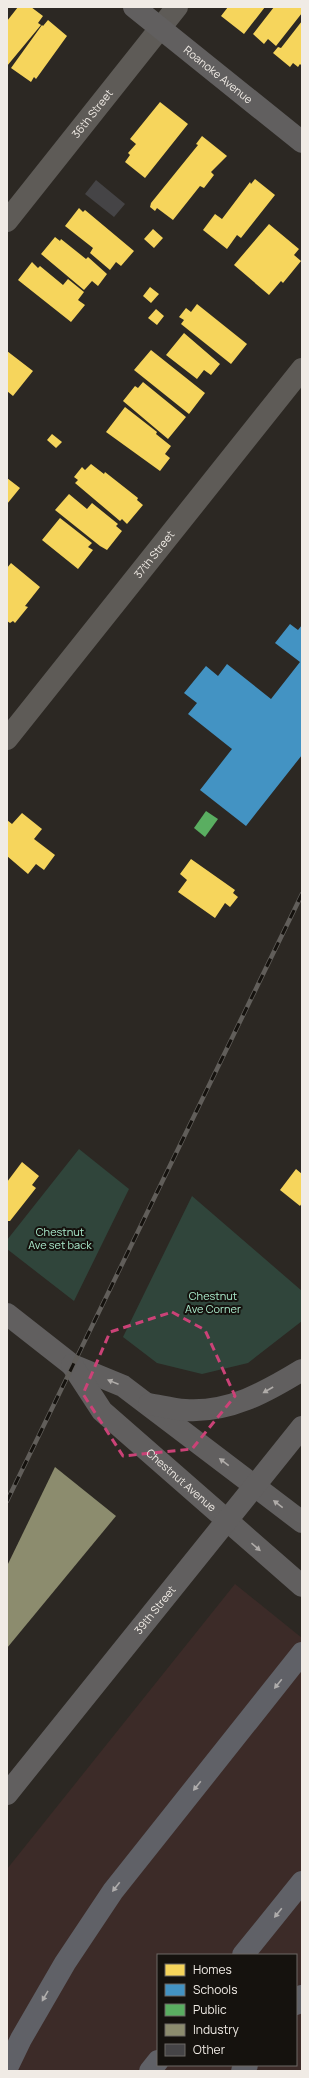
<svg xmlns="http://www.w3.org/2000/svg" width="309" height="2078" font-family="Manrope,sans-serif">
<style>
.industrial{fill:#3c2b28;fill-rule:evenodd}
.green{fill:#30453b}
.homes{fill:#f6d55c}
.schools{fill:#4393c3}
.public{fill:#5aae61}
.industry{fill:#8c8c6e}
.building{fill:#454446}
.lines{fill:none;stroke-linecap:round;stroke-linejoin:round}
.street{stroke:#5e5b57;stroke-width:22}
.secondary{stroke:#615f5f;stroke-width:22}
.highway{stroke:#606167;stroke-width:22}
.rail-casing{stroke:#615e5a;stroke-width:4.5}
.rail{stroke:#15120e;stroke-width:3;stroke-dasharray:9;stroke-linecap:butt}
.oneway{fill:#b0aca9}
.oneway2{fill:#afadac}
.marked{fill:none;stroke:#cb4277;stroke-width:3;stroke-dasharray:8 5;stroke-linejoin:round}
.labels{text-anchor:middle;stroke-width:4;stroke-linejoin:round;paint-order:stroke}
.street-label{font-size:11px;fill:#f0ebe5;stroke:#15120e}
.park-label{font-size:11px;fill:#abeccd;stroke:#15120e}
</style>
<rect width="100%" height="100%" fill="#2c2823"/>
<!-- industrial -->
<path class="industrial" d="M235,1584l67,54v433h-295v-202zM158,1955h138v110h-138z"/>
<!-- green -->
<path class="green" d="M79,1149l50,40 -55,112 -67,-52v-9z
M192,1196l110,95v30l-54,42 -46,11 -45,-11 -34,-26z"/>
<!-- homes -->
<path class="homes" d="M18,7h13l12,9 -5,7 3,2 -34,41v-45z
M228,7h37l-21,27 -23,-18z
M274,7h28v6l-26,33 -8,-7 -4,5 -11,-10z
M48,20l19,16 -31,43 -2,-2 -3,5 -20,-14 31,-43 1,1z
M302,21v45l-2,-2 -2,3 -5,-4 -3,4 -17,-14 5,-6 3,1z
M160,102l28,22 -43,54 -20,-16 5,-7 -2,-2 8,-9 -6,-5z
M202,136l25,20 -16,16 3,3 -10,13 -4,-2 -27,34 -16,-12 -2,3 -5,-4 1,-4 47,-58 -2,-1z
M255,179l20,16 -34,43 -4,-3 -10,14 -24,-19 12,-16 7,5 28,-37 1,2z
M79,208l4,4 2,-2 49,41 -13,15 -5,-4 -6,8 -20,-17 3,-5 -28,-22z
M269,224l30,25 -5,6 7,6 -18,22 -2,-2 -12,14 -35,-30z
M153,229l10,9 -9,10 -10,-9z
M55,237l5,4 1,-2 25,20 2,-2 19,17 -9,12 -6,-5 -8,9 -43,-36z
M32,262l6,6 2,-2 23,19 5,-6 16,13 -6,8 7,5 -14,17 -53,-42z
M150,287l9,7 -8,9 -8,-7z
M197,304l50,40 -16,20 -50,-40 3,-4 -5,-3 7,-9 5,4z
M156,309l8,7 -7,9 -9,-7z
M184,333l36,31 -9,11 -7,-5 -7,9 -31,-24z
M151,350l54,43 -16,21 -55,-44z
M7,351l26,20 -20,25 -6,-5z
M143,382l43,35 -18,22 -45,-38 12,-15 3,2z
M125,407l32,25 -1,2 15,12 -6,8 5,4 -10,13 -54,-39z
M52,434l10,8 -6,6 -9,-8z
M91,464l13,10 1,-2 33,26 -1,2 6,5 -16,19 -5,-5 -2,2 -45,-38 3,-3 -4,-3 8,-10 3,3z
M7,478l13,10 -13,16z
M69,494l18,15 5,-6 26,21 -2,2 6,5 -15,19 -7,-4 -45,-36z
M60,518l32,25 -4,4 5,3 -15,19 -36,-29z
M11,563l29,24 -15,19 3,1 -13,16 -2,-2 -3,2 -3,-2v-53z
M22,813l20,16 -8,10 21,16 -11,15 -8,-6 -8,10 -21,-18v-36l5,4z
M191,859l44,31 -2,3 5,4 -8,10 -5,-4 -10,15 -37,-26 9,-12 -7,-6z
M22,1162l17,14 -7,9 4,3 -26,33h-3v-39z
M296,1169l6,5v29l-2,3 -20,-16z"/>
<!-- schools -->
<path class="schools" d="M290,624l8,6 4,-5v130l-56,71 -46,-36 32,-41 -44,-35 9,-11 -13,-10 22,-27 12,10 9,-12 44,35 29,-37 -25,-19z"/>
<!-- public -->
<path class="public" d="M206,811l12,8 -13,18 -11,-9z"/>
<!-- industry -->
<path class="industry" d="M55,1467l61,49 -109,132v-82z"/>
<!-- building -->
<path class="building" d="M96,180l29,24 -11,13 -29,-23z"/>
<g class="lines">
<!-- street -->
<g class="street">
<path id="s1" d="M7,221l170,-214"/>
<path id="s2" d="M7,739l295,-370"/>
</g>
<!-- secondary -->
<g class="secondary">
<path id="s3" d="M134,7l168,135"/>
<path d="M7,1314l65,51 51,21 179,136"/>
<path id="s4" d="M72,1365l30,46 200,175"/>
<path d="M149,1404c12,2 24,5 36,6 44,3 81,-18 117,-40"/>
<path id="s5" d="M7,1794l295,-367"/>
</g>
<!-- highway -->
<path class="highway" d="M243,1955l59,-73
M296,2004l6,-8
M7,2068l14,-29 44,-76 48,-72 189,-238
M150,2071l8,-10
M242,2071l5,-6"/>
<defs>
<path id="rail" d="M7,1501l295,-607"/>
</defs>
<!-- rail casing -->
<use href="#rail" class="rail-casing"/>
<!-- rail -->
<use href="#rail" class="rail"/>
</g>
<!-- one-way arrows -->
<defs><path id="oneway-solid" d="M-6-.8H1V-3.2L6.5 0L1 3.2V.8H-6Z"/></defs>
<g class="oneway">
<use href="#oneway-solid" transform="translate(113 1382) rotate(-158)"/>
<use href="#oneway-solid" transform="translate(268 1390) rotate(150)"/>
<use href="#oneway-solid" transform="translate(224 1462) rotate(-143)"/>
<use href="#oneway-solid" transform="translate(278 1504) rotate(-142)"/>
<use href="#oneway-solid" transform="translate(256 1547) rotate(41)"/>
</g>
<g class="oneway2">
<use href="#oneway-solid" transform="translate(278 1684) rotate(129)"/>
<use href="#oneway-solid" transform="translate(197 1786) rotate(129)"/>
<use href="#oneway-solid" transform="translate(116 1887) rotate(128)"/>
<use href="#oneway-solid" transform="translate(278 1913) rotate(129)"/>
<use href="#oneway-solid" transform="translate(45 1996) rotate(120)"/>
</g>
<!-- marked area -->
<path class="marked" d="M172,1312l33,18 30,66 -43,53 -69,7 -40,-62 27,-62z"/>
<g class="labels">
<!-- street labels -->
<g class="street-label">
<text dy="4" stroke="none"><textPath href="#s3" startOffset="108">Roanoke Avenue</textPath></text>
<text dy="4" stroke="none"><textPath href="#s1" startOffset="137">36th Street</textPath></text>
<text dy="4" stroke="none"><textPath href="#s2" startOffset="236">37th Street</textPath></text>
<text dy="4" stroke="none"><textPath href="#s4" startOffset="160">Chestnut Avenue</textPath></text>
<text dy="4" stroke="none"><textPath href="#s5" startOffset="236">39th Street</textPath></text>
</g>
<!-- park labels -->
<g class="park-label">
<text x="60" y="1236">Chestnut<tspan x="60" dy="13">Ave set back</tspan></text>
<text x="213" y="1300">Chestnut<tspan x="213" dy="13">Ave Corner</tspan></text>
</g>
</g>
<!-- border -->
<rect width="309" height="2078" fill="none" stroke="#f0ebe5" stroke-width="16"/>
<!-- legend -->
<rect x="157" y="1954" width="140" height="112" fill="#15120e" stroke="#6d6964"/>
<rect x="165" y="1964" width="20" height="12" fill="#f6d55c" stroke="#6d6964"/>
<text x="193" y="1974" font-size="12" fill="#f0ebe5">Homes</text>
<rect x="165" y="1984" width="20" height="12" fill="#4393c3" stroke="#6d6964"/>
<text x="193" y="1994" font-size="12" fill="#f0ebe5">Schools</text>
<rect x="165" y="2004" width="20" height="12" fill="#5aae61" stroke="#6d6964"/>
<text x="193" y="2014" font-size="12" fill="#f0ebe5">Public</text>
<rect x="165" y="2024" width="20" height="12" fill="#8c8c6e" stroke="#6d6964"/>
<text x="193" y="2034" font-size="12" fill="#f0ebe5">Industry</text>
<rect x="165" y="2044" width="20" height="12" fill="#454446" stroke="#6d6964"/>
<text x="193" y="2054" font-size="12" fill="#f0ebe5">Other</text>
</svg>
